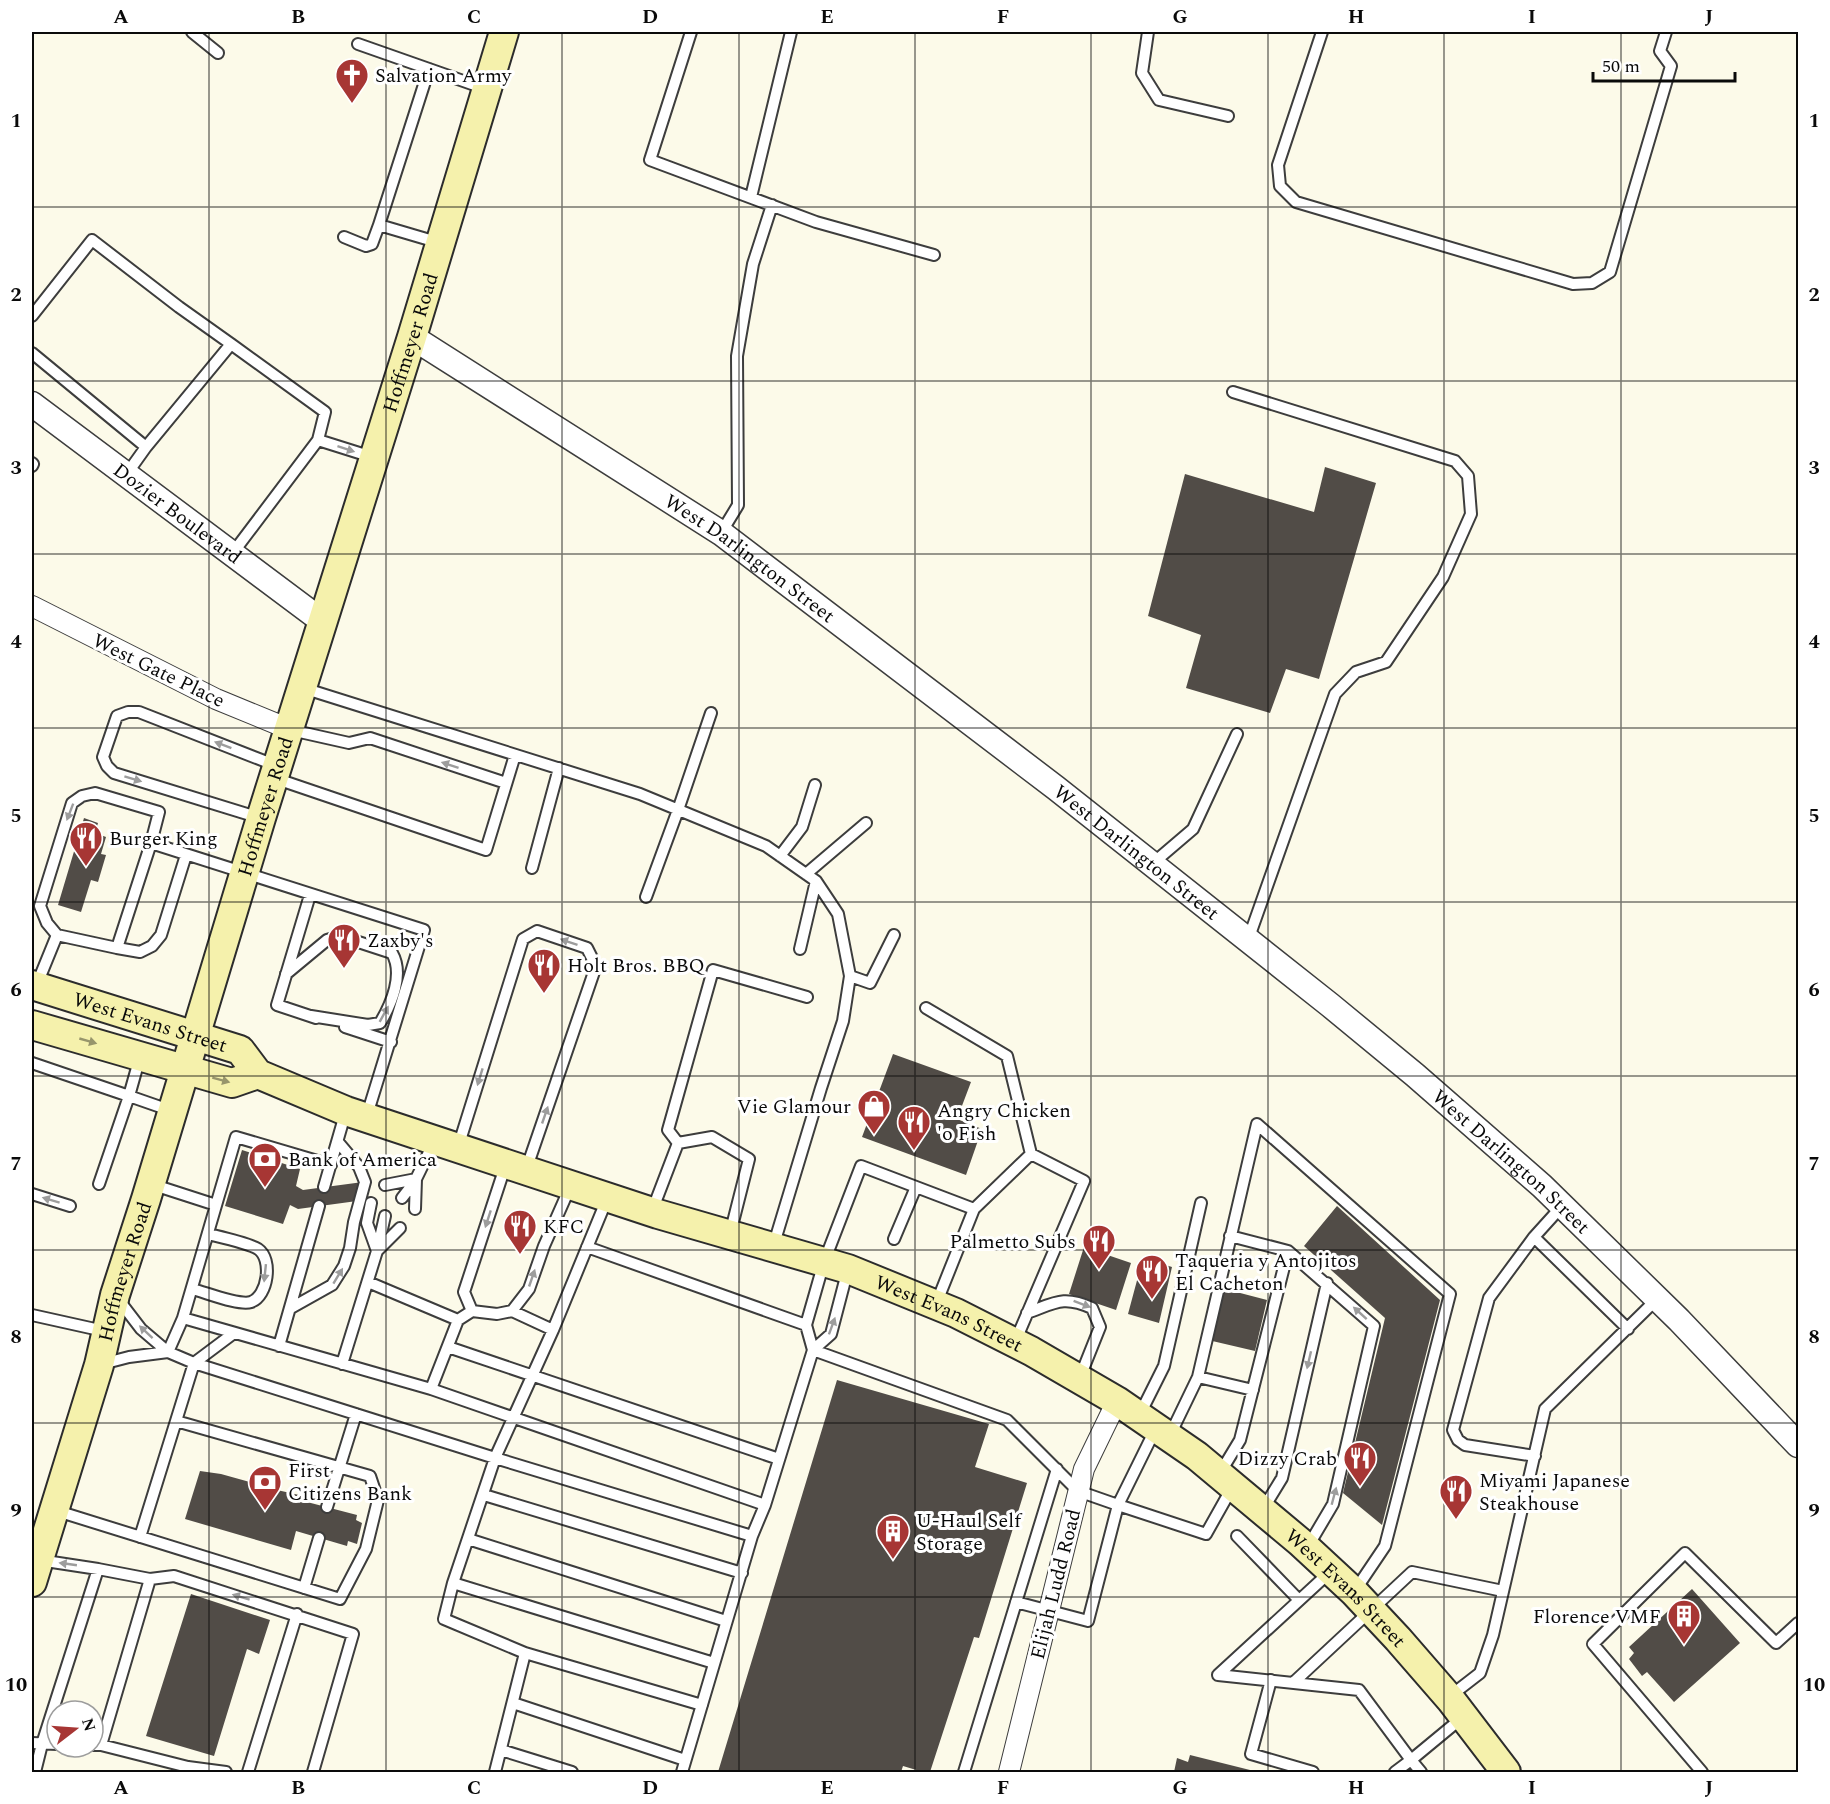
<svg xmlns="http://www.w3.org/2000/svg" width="1830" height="1804" font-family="Spectral,serif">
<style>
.building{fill:#514c47}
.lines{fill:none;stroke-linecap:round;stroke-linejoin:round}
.service-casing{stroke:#3d3d3d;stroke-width:14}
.minor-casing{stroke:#3d3d3d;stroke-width:22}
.tertiary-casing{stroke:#3d3d3d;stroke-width:27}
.secondary-casing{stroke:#2c2c2c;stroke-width:32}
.service{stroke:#fff;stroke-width:10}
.minor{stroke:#fff;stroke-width:20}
.tertiary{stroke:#fff;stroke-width:24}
.secondary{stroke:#f5f1ac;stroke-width:28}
.oneway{fill:#9d9d9d}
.oneway2{fill:#97956b}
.grid{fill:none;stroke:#0a0a0a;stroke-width:1.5;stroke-opacity:0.55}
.labels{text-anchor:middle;stroke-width:6;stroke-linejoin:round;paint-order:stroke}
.poi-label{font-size:20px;fill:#0a0a0a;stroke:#fff;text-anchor:start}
.street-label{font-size:20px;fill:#0a0a0a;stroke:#fff}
.neatline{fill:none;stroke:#0a0a0a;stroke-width:2}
.grid-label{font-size:20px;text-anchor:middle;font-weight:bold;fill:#0a0a0a}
</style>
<rect width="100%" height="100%" fill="#fcfae9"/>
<!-- building -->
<path class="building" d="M1325,467l51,16 -57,196 -33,-10 -16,44 -84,-25 15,-53 -53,-19 37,-142 129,38z
M84,818l14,5 -3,10 11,4 -5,17 5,1 -8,27 -7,-2 -10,32 -23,-7z
M893,1054l78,28 -14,37 25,10 -16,46 -104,-38z
M242,1150l58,19 -4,17 7,4 60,-8 -6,19 -59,8 -8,-4 -7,19 -58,-18z
M1337,1206l103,94 -58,225 -39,-32 42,-175 -81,-72z
M1084,1247l47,16 -15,47 -47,-16z
M1143,1258l29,9 -13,56 -31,-9z
M1221,1288l46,12 -12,51 -47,-11z
M837,1380l152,44 -14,43 52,16 -48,155 -5,-1 -44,135h-7l-20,-6 -2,6h-183z
M200,1471l21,3 36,10 3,-10 20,6 -3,10 31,7 -1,5 50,13 -1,5 6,3 -5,21 -9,-3 -1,5 -51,-15 -5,19 -106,-31z
M1692,1589l48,54 -66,59 -27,-30 -5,4 -13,-17 5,-6 -5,-6z
M191,1594l79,26 -11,34 -12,-5 -33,107 -68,-20z
M1190,1755l68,17h-84l3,-14 11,4z"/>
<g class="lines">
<defs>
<path id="service" d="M192,32l26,21
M691,32l-41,128 166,62 118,33
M1148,32l-6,41 17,27 69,16
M1322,32l-44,133 2,21 16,16 277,82 19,-1 18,-11 61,-206 -11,-15 6,-19
M358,44l128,45
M429,69l-50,156 61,18
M751,197l40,-165
M344,237l22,9 6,-2 7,-19
M32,316l60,-76 87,67 52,37
M32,353l114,94
M1233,392l222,69 13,15 3,38 -28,63 -57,85 -30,10 -21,22 -87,246
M318,440l54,17
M32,463l1,1 -1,2
M126,475l20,-28 85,-103 94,68 -7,28 -86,114
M721,533l17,-28 -1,-149 16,-92 19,-59
M303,688l337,106 126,52 50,35 22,33 12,62 -7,45 -22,67 -48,159
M291,730l58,13 21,-5 136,45
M274,778l212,72 29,-95
M260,818l-146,-45 -7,-7 -4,-9 14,-41 11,-4h11l138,54
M780,856l22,-29 13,-42
M1152,864l41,-35 44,-95
M532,868l27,-100
M806,874l60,-51
M310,895l-33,110 39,13
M646,897l32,-87 33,-97
M57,935l-10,-12 -7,-17 32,-103 10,-7 13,-3 64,19 -8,31
M117,948l23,4 12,-6 9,-11 25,-80
M800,949l16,-68
M286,974l41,-34 13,-4 52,17c12,21 0,50 -12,70l-12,2 -57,-9
M850,976l20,7 24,-48
M37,984l20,-49 60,13 34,-105 273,87 -57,185
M926,1008l81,48 24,98
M345,1027l46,15
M140,1057l-11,39 43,15
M32,1063l97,33 -30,88
M678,1143l-10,-13 45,-160 94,27
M458,1147l65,-208 14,-8 50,17 5,10 3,11 -69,201
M331,1165l-95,-28 -53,181 -15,34 26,11 301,95 257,78
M151,1184l65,21
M385,1185l31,-6
M324,1187l22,-76
M32,1194l38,12
M402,1198l14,-18
M371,1203l-4,20 10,28
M1562,1206l-28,31 94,92
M415,1209l1,-30 19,-39
M652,1211l26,-68 34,-6 37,22 -19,75
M1230,1236l58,15 86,75 -41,178 -26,44
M1534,1237l-45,61 -36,132 5,10 7,5 70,11
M894,1239l22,-52
M587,1247l219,78
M377,1251l8,-35
M848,1269l-17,65 -18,16 -7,-25 18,-63 37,-96 113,43
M368,1282l90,38 14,-9 25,3 15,-3 17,-22 15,-43 27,-61
M192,1289c13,3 47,17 59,13 17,-6 22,-43 7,-53 -10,-6 -38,-12 -50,-15
M936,1304l38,-95 57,-55 53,27 -69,161
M291,1308l41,-23 12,-19 6,-18 4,-26 11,-40 -6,-15 -21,-25
M472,1311l-8,-19 42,-128
M512,1311l41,19
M1027,1313c28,-10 36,-18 65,-5l8,19 -20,50
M32,1315l72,16
M183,1318l248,71 334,116
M279,1346l40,-140
M448,1347l331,112
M102,1364l27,-7 39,-5 -27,-23 -23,-30
M342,1364l35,-113 23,-23
M1198,1377l55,13
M431,1389l27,-69
M1139,1416l25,-50 37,-163
M176,1421l18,-58 40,-30
M1155,1430l-37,75 88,29 27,-48
M1170,1435l28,-58 59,-253 193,170 -65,252 -31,46
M1220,1473l20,-33 48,-189
M484,1495l258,78
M327,1507l29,-93
M1263,1509l19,-31 45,-195
M54,1510l286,89 26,-50 12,-49 -8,-24 -194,-55 -36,116
M1237,1536l62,64
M468,1539l258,82
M39,1560l59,9 52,10 -49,166
M150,1579l24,-3 179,58 -40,138
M453,1583l261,80
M304,1588l15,-50
M525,1653l177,52
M1218,1675l141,15 52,70 -16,12
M1218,1675l113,-104
M1271,1680l-20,74 62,18
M1294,1682l118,-110 91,19
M1449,1697l31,-24 13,-38 52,-226 112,-110
M513,1703l172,57
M32,1743l25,1
M93,1745h8l87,22 38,5
M501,1750l71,22
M35,1772l7,-28 56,-175
M248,1772l49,-158
M495,1772l30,-119 -81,-34 9,-36 42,-125 58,-128 54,-131
M682,1772l70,-236 13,-31 48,-155 194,70 71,71 40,14 -30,116 -72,-19
M964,1772l93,-303
M1421,1772l-10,-12 52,-43
M1702,1772l-109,-128 92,-91 91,90 22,-20"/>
<path id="minor" d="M32,606l184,93 73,30
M1009,1772l75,-303 33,-68"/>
<g id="tertiary">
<path id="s1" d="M412,337l309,196 335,255 274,217 85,70 127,111 137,134 119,125"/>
<path id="s2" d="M32,404l290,217"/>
</g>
<g id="secondary">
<path id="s3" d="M32,985l208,65 18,24 88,37 312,103 190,55 108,44 75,38 86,50 80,55 103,86 54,50 44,47 53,61 55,72"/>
<path d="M32,1025l200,58 26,-9"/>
<path id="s4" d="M32,1582l67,-217 16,-70 31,-96 115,-381 151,-481 92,-305"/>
</g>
</defs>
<!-- service casing -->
<use href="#service" class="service-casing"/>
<!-- minor casing -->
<use href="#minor" class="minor-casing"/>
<!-- tertiary casing -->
<use href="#tertiary" class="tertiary-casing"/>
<!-- secondary casing -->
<use href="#secondary" class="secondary-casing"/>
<!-- service -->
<use href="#service" class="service"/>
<!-- minor -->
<use href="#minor" class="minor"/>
<!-- tertiary -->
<use href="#tertiary" class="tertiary"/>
<!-- secondary -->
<use href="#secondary" class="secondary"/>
</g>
<!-- one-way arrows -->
<defs><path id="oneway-solid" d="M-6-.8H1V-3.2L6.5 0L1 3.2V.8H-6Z" transform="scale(1.5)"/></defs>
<g class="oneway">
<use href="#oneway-solid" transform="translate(346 449) rotate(18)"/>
<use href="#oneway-solid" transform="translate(223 745) rotate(-159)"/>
<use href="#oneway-solid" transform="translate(450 765) rotate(-162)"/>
<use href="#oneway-solid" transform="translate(133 779) rotate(17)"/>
<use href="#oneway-solid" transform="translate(70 812) rotate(111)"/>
<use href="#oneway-solid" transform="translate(569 942) rotate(-161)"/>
<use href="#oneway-solid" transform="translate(384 1014) rotate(-61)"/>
<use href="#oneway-solid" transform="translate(480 1077) rotate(107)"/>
<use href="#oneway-solid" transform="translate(545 1115) rotate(-71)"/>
<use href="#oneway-solid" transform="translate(51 1200) rotate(-163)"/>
<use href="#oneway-solid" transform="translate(488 1219) rotate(108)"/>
<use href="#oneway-solid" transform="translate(265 1273) rotate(96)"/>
<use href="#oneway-solid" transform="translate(338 1276) rotate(-59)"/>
<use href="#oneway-solid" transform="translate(532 1278) rotate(-71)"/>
<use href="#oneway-solid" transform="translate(1082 1304) rotate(21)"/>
<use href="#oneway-solid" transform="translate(1360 1313) rotate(-138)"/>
<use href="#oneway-solid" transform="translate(832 1326) rotate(-70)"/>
<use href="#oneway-solid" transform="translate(146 1332) rotate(-137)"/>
<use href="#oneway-solid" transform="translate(1309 1360) rotate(103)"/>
<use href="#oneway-solid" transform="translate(1334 1496) rotate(-75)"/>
<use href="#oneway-solid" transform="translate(68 1564) rotate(-172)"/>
<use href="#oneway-solid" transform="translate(241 1597) rotate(-163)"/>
</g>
<g class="oneway2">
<use href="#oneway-solid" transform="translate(88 1041) rotate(16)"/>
<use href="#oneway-solid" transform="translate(221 1080) rotate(15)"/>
</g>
<!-- grid -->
<path class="grid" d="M209,32v1740M386,32v1740M562,32v1740M739,32v1740M915,32v1740M1091,32v1740M1268,32v1740M1444,32v1740M1621,32v1740M32,207h1766M32,381h1766M32,554h1766M32,728h1766M32,902h1766M32,1076h1766M32,1250h1766M32,1423h1766M32,1597h1766"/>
<!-- icons -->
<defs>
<symbol id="church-pin" viewBox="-11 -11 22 30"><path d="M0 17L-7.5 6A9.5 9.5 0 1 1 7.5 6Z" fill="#a73634" stroke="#fff"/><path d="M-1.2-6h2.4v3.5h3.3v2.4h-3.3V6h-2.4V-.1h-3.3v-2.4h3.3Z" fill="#fff"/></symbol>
<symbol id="restaurant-pin" viewBox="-11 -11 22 30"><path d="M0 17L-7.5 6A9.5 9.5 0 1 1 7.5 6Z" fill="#a73634" stroke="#fff"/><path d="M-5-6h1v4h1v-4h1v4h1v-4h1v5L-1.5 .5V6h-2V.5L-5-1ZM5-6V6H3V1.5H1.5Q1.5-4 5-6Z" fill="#fff"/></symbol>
<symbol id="shop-pin" viewBox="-11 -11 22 30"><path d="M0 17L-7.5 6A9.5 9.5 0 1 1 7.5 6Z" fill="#a73634" stroke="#fff"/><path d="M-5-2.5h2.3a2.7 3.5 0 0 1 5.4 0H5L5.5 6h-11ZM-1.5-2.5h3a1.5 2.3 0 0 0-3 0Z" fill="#fff"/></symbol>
<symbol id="bank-pin" viewBox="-11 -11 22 30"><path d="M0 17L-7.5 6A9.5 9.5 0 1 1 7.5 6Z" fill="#a73634" stroke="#fff"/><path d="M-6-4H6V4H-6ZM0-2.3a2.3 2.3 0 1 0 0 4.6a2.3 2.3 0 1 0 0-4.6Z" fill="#fff"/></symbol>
<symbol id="building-pin" viewBox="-11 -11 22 30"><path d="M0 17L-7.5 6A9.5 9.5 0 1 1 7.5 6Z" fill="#a73634" stroke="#fff"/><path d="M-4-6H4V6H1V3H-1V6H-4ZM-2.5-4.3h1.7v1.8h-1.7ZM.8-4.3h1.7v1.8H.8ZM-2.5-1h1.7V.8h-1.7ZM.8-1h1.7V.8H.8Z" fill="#fff"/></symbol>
</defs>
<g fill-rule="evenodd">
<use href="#church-pin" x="333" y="56" width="38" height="52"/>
<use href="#restaurant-pin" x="67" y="819" width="38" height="52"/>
<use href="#restaurant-pin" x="325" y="921" width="38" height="52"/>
<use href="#restaurant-pin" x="525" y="946" width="38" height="52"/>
<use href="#shop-pin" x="855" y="1087" width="38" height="52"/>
<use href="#restaurant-pin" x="895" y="1103" width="38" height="52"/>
<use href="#bank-pin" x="246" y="1140" width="38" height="52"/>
<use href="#restaurant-pin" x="501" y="1207" width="38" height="52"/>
<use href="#restaurant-pin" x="1080" y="1222" width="38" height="52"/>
<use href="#restaurant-pin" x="1133" y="1252" width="38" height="52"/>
<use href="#restaurant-pin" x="1341" y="1439" width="38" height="52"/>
<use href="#bank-pin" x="246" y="1463" width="38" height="52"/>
<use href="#restaurant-pin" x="1437" y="1472" width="38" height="52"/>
<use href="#building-pin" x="874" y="1512" width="38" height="52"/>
<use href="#building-pin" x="1665" y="1597" width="38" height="52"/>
</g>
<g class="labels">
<!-- poi labels -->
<g class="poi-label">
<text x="375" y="82">Salvation Army</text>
<text x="109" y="845">Burger King</text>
<text x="367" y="947">Zaxby's</text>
<text x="567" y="972">Holt Bros. BBQ</text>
<text x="851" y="1113" text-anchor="end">Vie Glamour</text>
<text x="937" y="1117">Angry Chicken<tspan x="937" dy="23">'o Fish</tspan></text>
<text x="288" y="1166">Bank of America</text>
<text x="543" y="1233">KFC</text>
<text x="1076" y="1248" text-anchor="end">Palmetto Subs</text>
<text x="1175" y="1267">Taqueria y Antojitos<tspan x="1175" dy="23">El Cacheton</tspan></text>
<text x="1337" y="1465" text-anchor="end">Dizzy Crab</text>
<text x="288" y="1477">First<tspan x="288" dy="23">Citizens Bank</tspan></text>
<text x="1479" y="1487">Miyami Japanese<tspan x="1479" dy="23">Steakhouse</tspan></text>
<text x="916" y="1527">U-Haul Self<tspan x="916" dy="23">Storage</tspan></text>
<text x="1661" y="1623" text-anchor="end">Florence VMF</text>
</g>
<!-- street labels -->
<g class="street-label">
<text dy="7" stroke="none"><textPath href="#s4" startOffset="1296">Hoffmeyer Road</textPath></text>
<text dy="7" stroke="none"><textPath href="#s2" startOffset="182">Dozier Boulevard</textPath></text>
<text dy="7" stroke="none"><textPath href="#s1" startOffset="404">West Darlington Street</textPath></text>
<text transform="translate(159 670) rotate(26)" y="7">West Gate Place</text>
<text dy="7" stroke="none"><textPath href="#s4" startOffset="810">Hoffmeyer Road</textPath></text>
<text dy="7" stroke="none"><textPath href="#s1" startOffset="890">West Darlington Street</textPath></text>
<text dy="7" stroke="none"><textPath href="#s3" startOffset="124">West Evans Street</textPath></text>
<text dy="7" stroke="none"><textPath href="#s1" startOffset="1376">West Darlington Street</textPath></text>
<text dy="7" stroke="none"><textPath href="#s4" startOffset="324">Hoffmeyer Road</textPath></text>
<text dy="7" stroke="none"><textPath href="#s3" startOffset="980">West Evans Street</textPath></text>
<text transform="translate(1055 1584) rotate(-76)" y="7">Elijah Ludd Road</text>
<text dy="7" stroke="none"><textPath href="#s3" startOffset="1466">West Evans Street</textPath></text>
</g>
</g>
<!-- border -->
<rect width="1830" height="1804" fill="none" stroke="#ffffff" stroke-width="66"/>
<!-- north arrow -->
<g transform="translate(75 1729) rotate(73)"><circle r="28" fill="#ffffff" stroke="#9d9d9d" stroke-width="1.5"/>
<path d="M0-4.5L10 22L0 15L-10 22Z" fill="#a73634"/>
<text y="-9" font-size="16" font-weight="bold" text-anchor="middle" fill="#0a0a0a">N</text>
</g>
<!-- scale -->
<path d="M1593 72v9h142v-9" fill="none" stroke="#0a0a0a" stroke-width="3"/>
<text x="1602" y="72" font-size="18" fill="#0a0a0a" stroke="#ffffff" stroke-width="4.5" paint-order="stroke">50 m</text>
<rect x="33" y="33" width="1764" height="1738" class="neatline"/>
<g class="grid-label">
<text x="121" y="23">A</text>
<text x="298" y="23">B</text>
<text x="474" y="23">C</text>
<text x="650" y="23">D</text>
<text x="827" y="23">E</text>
<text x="1003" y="23">F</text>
<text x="1180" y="23">G</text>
<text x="1356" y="23">H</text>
<text x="1532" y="23">I</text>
<text x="1709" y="23">J</text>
<text x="16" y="127">1</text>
<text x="1814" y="127">1</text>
<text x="16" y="301">2</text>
<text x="1814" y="301">2</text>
<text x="16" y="474">3</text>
<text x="1814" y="474">3</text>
<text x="16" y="648">4</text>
<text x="1814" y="648">4</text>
<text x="16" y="822">5</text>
<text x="1814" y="822">5</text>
<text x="16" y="996">6</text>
<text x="1814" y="996">6</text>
<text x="16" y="1170">7</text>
<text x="1814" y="1170">7</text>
<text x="16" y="1343">8</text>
<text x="1814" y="1343">8</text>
<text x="16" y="1517">9</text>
<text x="1814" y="1517">9</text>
<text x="16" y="1691">10</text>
<text x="1814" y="1691">10</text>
<text x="121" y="1794">A</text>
<text x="298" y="1794">B</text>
<text x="474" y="1794">C</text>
<text x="650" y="1794">D</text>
<text x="827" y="1794">E</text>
<text x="1003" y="1794">F</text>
<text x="1180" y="1794">G</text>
<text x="1356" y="1794">H</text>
<text x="1532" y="1794">I</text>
<text x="1709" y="1794">J</text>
</g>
</svg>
